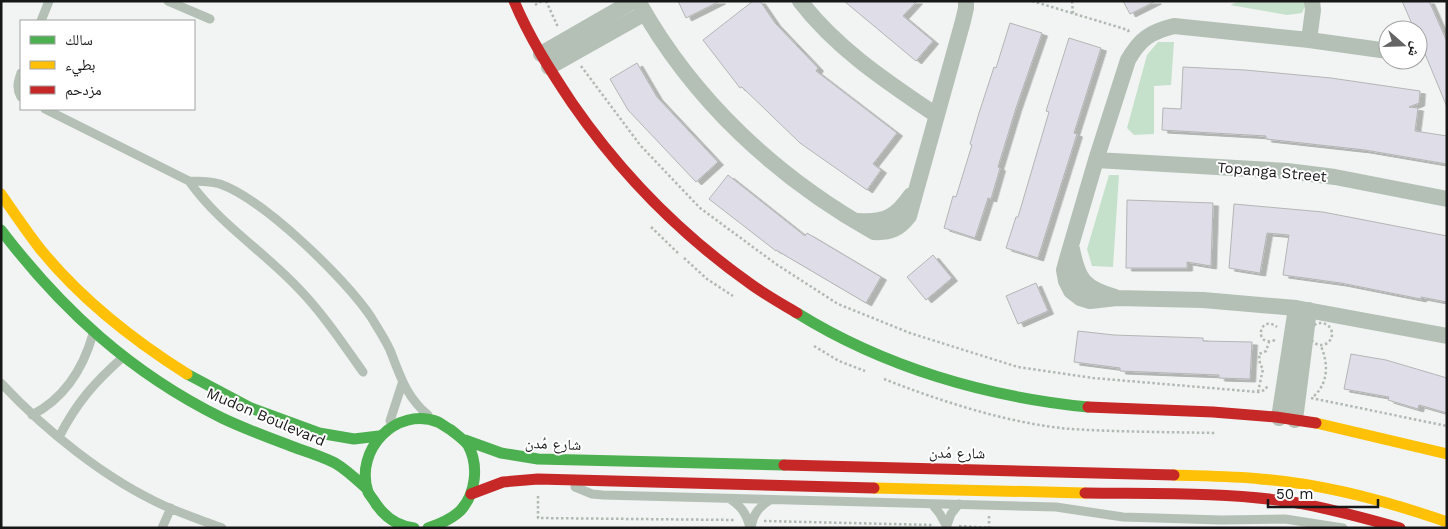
<svg xmlns="http://www.w3.org/2000/svg" width="1448" height="529" font-family="'Work Sans','Noto Naskh Arabic',sans-serif">
<style>
.green{fill:#c6e1cb}
.building{fill:#dfdde8;stroke:#b4b5b5;filter:url(#shadow)}
.lines{fill:none;stroke-linecap:round;stroke-linejoin:round}
.path{stroke:#b1b9b3;stroke-width:2.5;stroke-dasharray:2.5 2.5;stroke-linecap:butt}
.lane{stroke:#b4c0b6;stroke-width:9}
.street{stroke:#b4c0b6;stroke-width:16}
.fast{stroke:#4caf50;stroke-width:11}
.slow{stroke:#ffc107;stroke-width:11}
.jam{stroke:#c62828;stroke-width:11}
.labels{text-anchor:middle;stroke-width:4;stroke-linejoin:round;paint-order:stroke}
.street-label{font-size:15px;fill:#161716;stroke:#fff}
</style>
<defs>
<filter id="shadow"><feDropShadow dx="5.5" dy="3" stdDeviation="0" flood-color="#0004"/></filter>
</defs>
<rect width="100%" height="100%" fill="#f1f4f2"/>
<!-- green -->
<path class="green" d="M1240,1h67l-5,12 -15,2 -57,-10z
M1158,42h16l-3,43 -17,1v48l-20,1 -7,-7 20,-73z
M1109,175h10l-6,92 -21,-1 -5,-17z"/>
<!-- building -->
<path class="building" d="M678,1h42l-34,17z
M753,1h7l15,22 43,45 -2,3 81,62 -24,31 8,6 -14,20 -67,-47 -58,-56 -2,1 -37,-48z
M844,1h73l-14,15 30,25 -17,20z
M1123,1h33l-26,13z
M1402,1h27l12,27 6,14v65l-29,-70v-7h-3l-3,-6z
M1010,23l32,10 -26,75 -18,59 2,1 -9,31 -3,-1 -13,40 -31,-10 9,-32 3,1 16,-52 -2,-1 9,-31 15,-46 2,1z
M1069,38l32,10 -27,85 3,1 -39,124 -32,-10 10,-31h2l31,-105 -3,-1z
M637,63l20,34 61,65 -22,20 -68,-72 -18,-31z
M1183,67l62,3 86,8 89,13 -1,12 -10,4 9,1 -3,23 32,5v28l-82,-14 -99,-11v-3l-104,-6 1,-22 18,1z
M728,175l77,61 2,-3 74,44 -15,26 -90,-53v1l-67,-52z
M1127,200l86,3 -2,63 -24,-4v6h-61z
M1234,204l89,8 124,24v66l-26,-5v2l-80,-16 -58,-8 6,-40 -22,-2 -7,40 -31,-5z
M933,255l19,23 -26,22 -19,-23z
M1036,283l12,28 -30,13 -12,-28z
M1078,331l36,4 89,3v3l49,1 -2,37 -31,-1v-3l-99,-4v-3l-46,-6z
M1351,354l35,6 61,18v35l-28,-8 -1,4 -30,-9 1,-3 -45,-8z"/>
<g class="lines">
<!-- path -->
<path class="path" d="M546,1l12,26
M1032,1l96,29 1,3
M1072,1l1,13
M535,5l7,-4
M581,66l59,79 60,63 76,56 62,40 72,29 108,34 75,11 165,14 7,-2 3,-5
M651,227l27,26
M684,258l23,21 26,17
M1310 334a11 11 0 1 1 22 0a11 11 0 1 1-22 0Z
M1275,340c-22,8 -16,-27 2,-13
M814,346l25,15 26,10
M884,379c56,22 126,45 187,50 48,3 97,3 145,4
M1258,392l5,-23 -3,-5 -1,-10 7,-3 3,-9
M1314,396c15,-14 14,-33 7,-50
M1311,398l136,28
M538,496v22l198,2
M989,516v11
M764,521l170,4
M959,526l34,2"/>
<!-- lane -->
<path class="lane" d="M168,1l42,18
M41,21l8,-20
M21,73c-3,9 -5,15 0,24
M45,109l144,72c11,0 20,0 31,3 43,15 125,94 151,133 6,10 14,22 19,33 10,25 16,47 38,65
M189,181c30,43 76,71 111,109 24,25 43,54 63,82
M1,383c44,47 104,96 164,123 18,8 38,15 57,22
M32,415c33,-17 51,-46 61,-81
M390,421l12,-37
M59,437c18,-35 35,-54 64,-80
M575,487l17,7 11,1 453,12 67,10 98,3 64,-1 58,9
M730,499c11,7 17,15 20,29
M932,504l8,10 6,11
M162,528l9,-20
M751,528c2,-14 8,-21 19,-28
M946,528l5,-14 8,-10"/>
<!-- street -->
<path class="street" d="M638,1c55,99 138,176 236,231 16,1 25,-3 35,-16l54,-195 3,-13v-7
M800,1c37,48 86,80 136,114
M1309,40l4,-30 -1,-9
M1388,51l-79,-11 -135,-14c-24,6 -34,13 -46,34l-32,100 -29,99 -3,11 2,11 5,10 9,7 10,3 27,-3 86,2 93,8 151,28
M541,54l92,-53
M549,67l96,-54
M1096,160l191,11 48,6 112,22
M858,221c27,2 38,-4 53,-26
M1072,249c6,31 12,39 43,48
M1279,418l17,-110
M1295,420l14,-110"/>
<!-- fast -->
<path class="fast" d="M1,230c61,80 130,143 221,188 25,12 51,21 77,31 12,4 24,8 36,14 12,7 22,17 32,26
M797,313c87,54 189,84 291,94
M187,374l64,34 68,25 35,6 25,-3
M465,440l36,13 37,6 246,6
M414,528c-16,-2 -29,-11 -38,-24 -2,-4 -6,-8 -8,-12 -14,-42 28,-86 70,-70 4,2 9,6 13,8 6,5 12,9 17,15 11,20 8,48 -7,65 -9,9 -21,14 -33,18"/>
<!-- slow -->
<path class="slow" d="M1,194c13,19 26,38 40,56 41,50 92,90 146,124
M1316,423l131,31
M1174,475c29,1 58,1 87,4 64,5 126,22 186,43
M874,488l211,5"/>
<!-- jam -->
<path class="jam" d="M514,1c15,36 36,69 58,102 49,71 109,132 180,182 14,10 30,19 45,28
M1088,407l125,5 63,5 40,6
M784,465l390,10
M1085,493c69,1 139,-1 207,9 37,6 72,16 108,26
M471,494l32,-12 35,-3 336,9"/>
</g>
<g class="labels">
<!-- street labels -->
<g class="street-label">
<text transform="translate(1272 172) rotate(5)" y="5">Topanga Street</text>
<text transform="translate(266 417) rotate(23)" y="5">Mudon Boulevard</text>
<text transform="translate(553 444) rotate(2)" y="5">شارع مُدن</text>
<text transform="translate(957 453) rotate(1)" y="5">شارع مُدن</text>
</g>
</g>
<!-- border -->
<rect width="1448" height="529" fill="none" stroke="#161716" stroke-width="5"/>
<!-- legend -->
<rect x="20" y="20" width="175" height="90" fill="#ffffff" stroke="#a2a2a2"/>
<rect x="30" y="36" width="25" height="8" fill="#4caf50" stroke="#a2a2a2"/>
<text x="65" y="45" font-size="15" fill="#161716">سالك</text>
<rect x="30" y="61" width="25" height="8" fill="#ffc107" stroke="#a2a2a2"/>
<text x="65" y="70" font-size="15" fill="#161716">بطيء</text>
<rect x="30" y="86" width="25" height="8" fill="#c62828" stroke="#a2a2a2"/>
<text x="65" y="95" font-size="15" fill="#161716">مزدحم</text>
<!-- north arrow -->
<g transform="translate(1403 45) rotate(110)"><circle r="24" fill="#ffffff" stroke="#a2a2a2"/>
<path d="M0-4L9 19L0 12L-9 19Z" fill="#636463"/>
<text y="-8" font-size="14" font-weight="bold" text-anchor="middle" fill="#161716">ش</text>
</g>
<!-- scale -->
<path d="M1268 499v8h110v-8" fill="none" stroke="#161716" stroke-width="2.5"/>
<text x="1276" y="499" font-size="15" fill="#161716" stroke="#ffffff" stroke-width="4" paint-order="stroke">50 m</text>
</svg>
